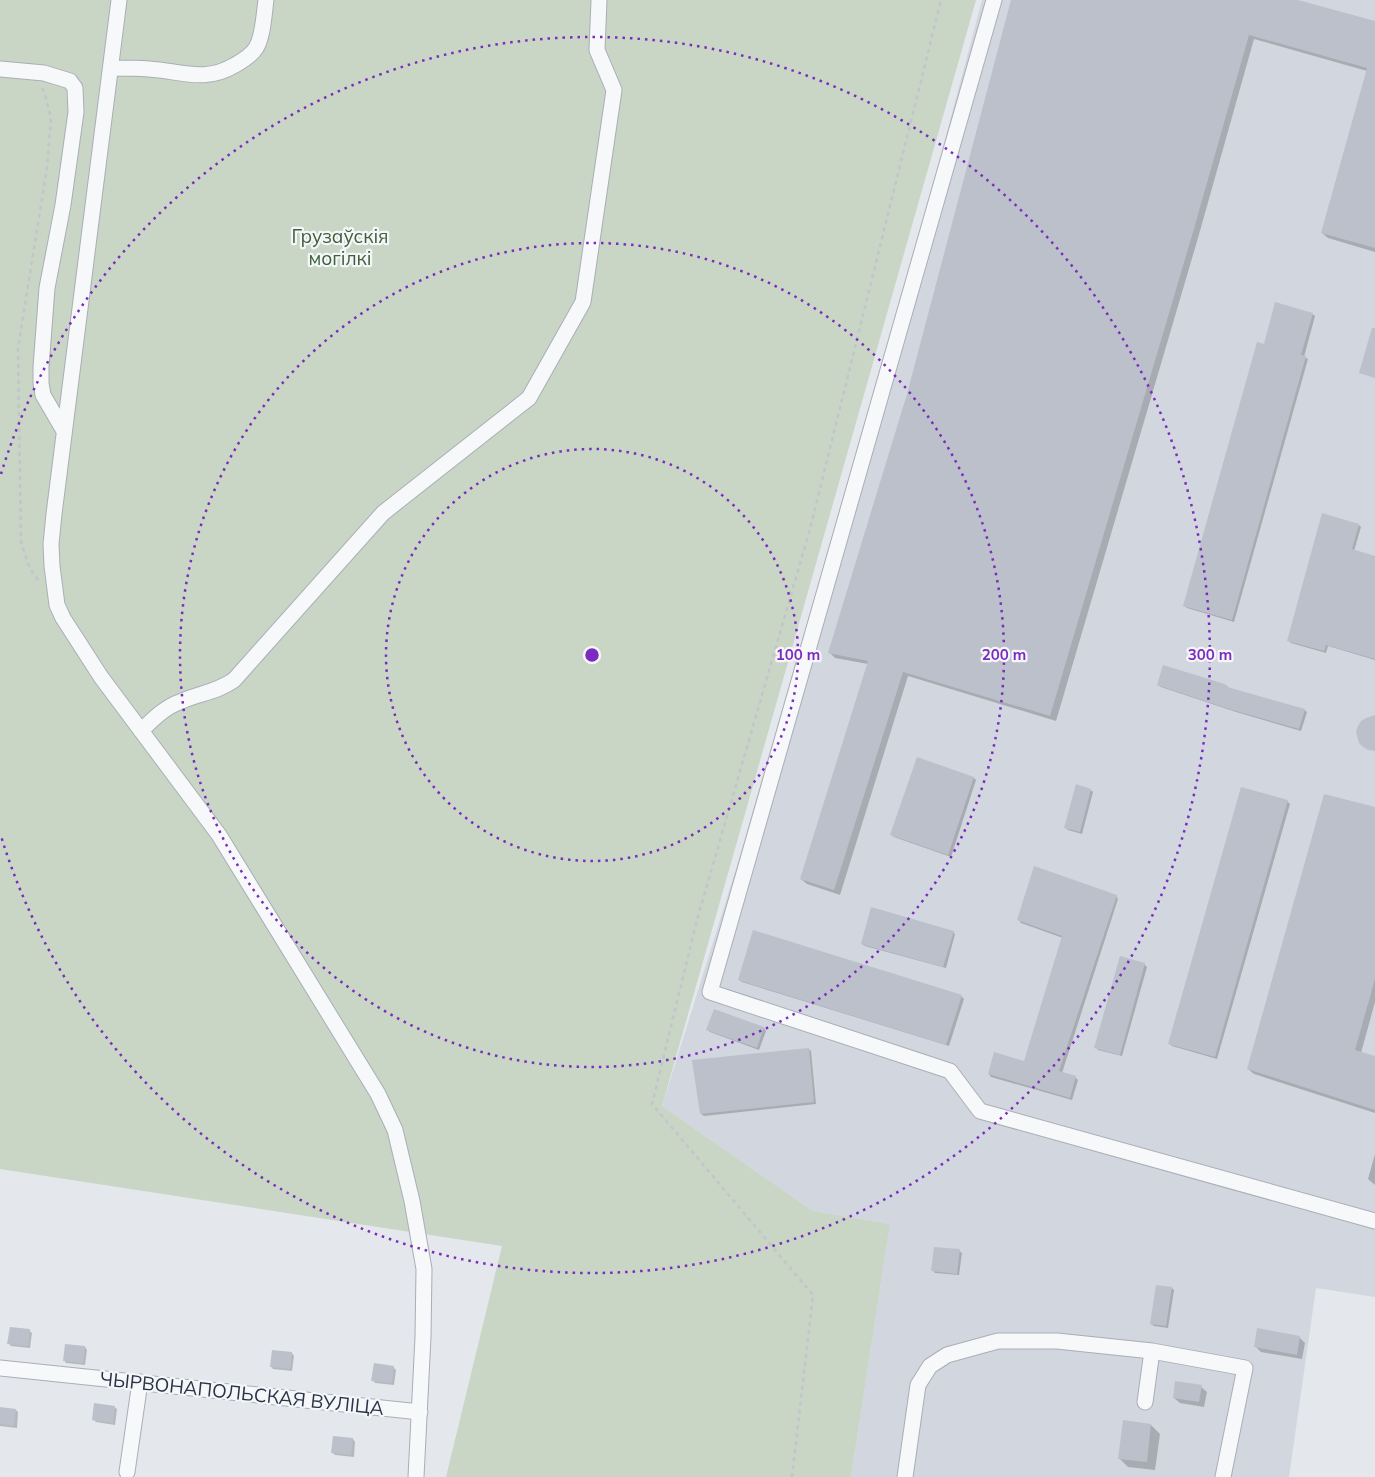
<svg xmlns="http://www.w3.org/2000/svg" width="1375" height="1477" font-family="Mulish,sans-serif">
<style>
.built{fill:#d2d6de}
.green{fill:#c9d6c5}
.shadow{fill:#0003}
.building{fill:#bbc0ca}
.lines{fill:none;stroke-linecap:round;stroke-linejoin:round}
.minor-casing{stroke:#a9aeb7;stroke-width:17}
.path{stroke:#c2c5cb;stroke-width:2.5;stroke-dasharray:4 4;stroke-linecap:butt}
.minor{stroke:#f7f8fa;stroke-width:15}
.ring{fill:none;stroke:#7b2cbf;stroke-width:2.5;stroke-dasharray:2.5 5}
.labels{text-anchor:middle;stroke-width:4.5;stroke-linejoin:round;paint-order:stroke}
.park-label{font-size:19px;fill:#3f6138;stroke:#f4f6f9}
.street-label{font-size:19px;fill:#2b3445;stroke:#f4f6f9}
.centre{fill:#7b2cbf;stroke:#f4f6f9;stroke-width:2.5}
.ring-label{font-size:15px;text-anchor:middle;font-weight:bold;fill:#7b2cbf;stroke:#f4f6f9;stroke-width:4.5;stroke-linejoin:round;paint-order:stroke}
</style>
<rect width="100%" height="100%" fill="#e4e7ec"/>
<!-- built -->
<path class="built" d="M982,0h393v1297l-59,-9 -27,189h-438l39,-253 -77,-13 -151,-105 77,-247 194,-674z"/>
<!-- green -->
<path class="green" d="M0,0h976l-314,1106 151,105 77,13 -39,253h-405l56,-231 -502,-77z"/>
<!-- shadow -->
<path class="shadow" d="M1012,0h281l82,22v230l-47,-14 -6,-5 45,-162 -113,-32 -56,199 -142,483 -148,-45 -68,219 -33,-11 -6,-5 67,-215 -33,-6 -5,-5 78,-259z
M1312,314l3,2 -11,41 4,2 -74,263 -47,-14 -3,-2 80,-260z
M1359,525l2,2 -7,24 21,6v103l-47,-14 -2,7 -35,-10 -3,-3z
M1158,685l69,1 2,2 75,22 3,2 -6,19 -65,-19 -75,-25z
M918,759l56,19 2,2 -25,77 -57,-20 -2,-2z
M1242,789l46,13 2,2 -73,255 -45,-13 -3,-3z
M1091,790l2,2 -11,42 -14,-4 -2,-2z
M1375,808v194l-14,51 14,4v56l-121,-39 -6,-5z
M1116,896l2,3 -56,174 13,4 3,3 -6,20 -81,-23 -2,-3 36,-12 38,-124 -42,-15 -2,-3z
M953,932l2,2 -9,34 -81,-22 -3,-2z
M1144,964l3,3 -25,89 -24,-6 -2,-3z
M739,980l222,16 3,3 -15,47 -207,-64z
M764,1028l2,3 -7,19 -49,-18 -2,-2z
M808,1049l3,2 5,53 -112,12 -3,-2z
M1375,1154v31l-7,-6z
M959,1251l3,2 -3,22 -24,-2 -2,-3z
M1172,1288l2,2 -6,38 -14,-2 -3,-2z
M29,1330l3,3 -2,15 -19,-2 -2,-3z
M1299,1337l6,6 -3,16 -41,-7 -5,-5z
M85,1347l2,3 -2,15 -19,-2 -2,-3z
M292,1353l2,3 -2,15 -19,-2 -2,-3z
M393,1367l3,3 -2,15 -19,-2 -2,-3z
M1201,1387l6,5 -3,15 -24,-4 -6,-5z
M114,1407l3,2 -2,16 -19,-3 -2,-2z
M0,1408l16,2 2,2 -1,16 -17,-2z
M1151,1425l9,9 -5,36 -27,-3 -9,-9z
M334,1437l19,2 2,3 -1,15 -19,-2 -3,-3z"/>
<!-- building -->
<path class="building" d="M1011,0h287l77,21v227l-54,-15 46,-165 -118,-33 -56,197 -143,484 -147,-44 -69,218 -34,-11 68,-218 -40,-8 79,-259z
M1275,302l38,11 -12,42 5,1 -74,264 -49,-14 74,-264 7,2z
M1372,328h3v50l-16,-5z
M1322,513l37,11 -7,25 23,7v103l-49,-14 -2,6 -37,-10z
M1163,665l49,15 15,5v2l78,22 -6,20 -67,-19 -75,-25z
M1375,715v36l-7,-1 -5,-3 -4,-4 -3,-11 2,-6 3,-5 5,-3z
M917,757l57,20 -26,78 -58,-20z
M1076,784l15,5 -11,43 -16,-4z
M1241,787l47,13 -73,257 -47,-13z
M1324,794l51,13v172l-20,71 20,6v54l-128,-41z
M1034,866l83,29 -58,176 17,5 -6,22 -82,-24 6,-22 30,9 38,-125 -45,-16z
M871,907l83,24 -11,36 -82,-23z
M753,930l209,65 -16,50 -208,-65z
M1120,956l25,7 -25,92 -26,-7z
M714,1009l50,18 -7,21 -51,-18z
M809,1048l5,54 -114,12 -8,-54z
M934,1247l26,2 -3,25 -26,-3z
M1156,1285l16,2 -6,39 -16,-2z
M10,1327l20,2 -2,17 -21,-2z
M1257,1328l43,8 -3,19 -43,-8z
M65,1344l20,2 -2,17 -20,-2z
M272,1350l20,2 -2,17 -20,-2z
M374,1363l20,3 -2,17 -21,-2z
M1175,1381l27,4 -3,17 -26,-4z
M94,1403l21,3 -2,17 -21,-3z
M0,1407l16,2 -2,17 -14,-2z
M1123,1420l28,4 -4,38 -29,-3z
M333,1436l20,2 -2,17 -20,-2z"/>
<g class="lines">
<defs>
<path id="minor" d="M119,0l-65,514 -3,30 1,22 5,39 6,13 38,59 118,158 159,259 17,36 17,71 12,68 -1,68 -7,140
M994,0l-284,992 240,79 30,40 395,110
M111,68c13,0 26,0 38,1 32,2 56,14 86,-4 7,-4 16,-9 21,-17 7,-11 8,-34 10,-48
M0,69l44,4 26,8 5,7 1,24 -13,93 -16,83 -6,79v16l2,12 21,36
M141,731c13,-13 24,-24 41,-30 19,-8 35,-9 52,-21l149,-167 146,-115 54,-96 31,-212 -17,-40 2,-50
M0,1368l420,44
M1145,1402l7,-51 93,17 -22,109
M127,1472l13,-90
M905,1477l13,-92 12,-19 17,-11 51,-14h59l95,10"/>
</defs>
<!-- minor casing -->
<use href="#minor" class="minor-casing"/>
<!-- path -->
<path class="path" d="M38,580l-8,-11 -9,-27 -3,-193 29,-182 4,-49 -7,-27 -3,-4
M792,1477l21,-182 -161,-191 45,-184 113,-391 131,-529"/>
<!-- minor -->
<use href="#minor" class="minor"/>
</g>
<!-- distance rings -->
<g class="ring">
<circle cx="592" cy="655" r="206"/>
<circle cx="592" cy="655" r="412"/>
<path d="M1 474A618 618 0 1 1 1 836"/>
</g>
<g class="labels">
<!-- park labels -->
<g class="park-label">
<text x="340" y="243">Грузаўскія<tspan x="340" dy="22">могілкі</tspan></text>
</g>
<!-- street labels -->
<g class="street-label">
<text transform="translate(242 1393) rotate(6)" y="7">ЧЫРВОНАПОЛЬСКАЯ ВУЛІЦА</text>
</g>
</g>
<circle cx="592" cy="655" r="8" class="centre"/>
<g class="ring-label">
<text x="798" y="660">100 m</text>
<text x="1004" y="660">200 m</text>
<text x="1210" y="660">300 m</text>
</g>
</svg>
